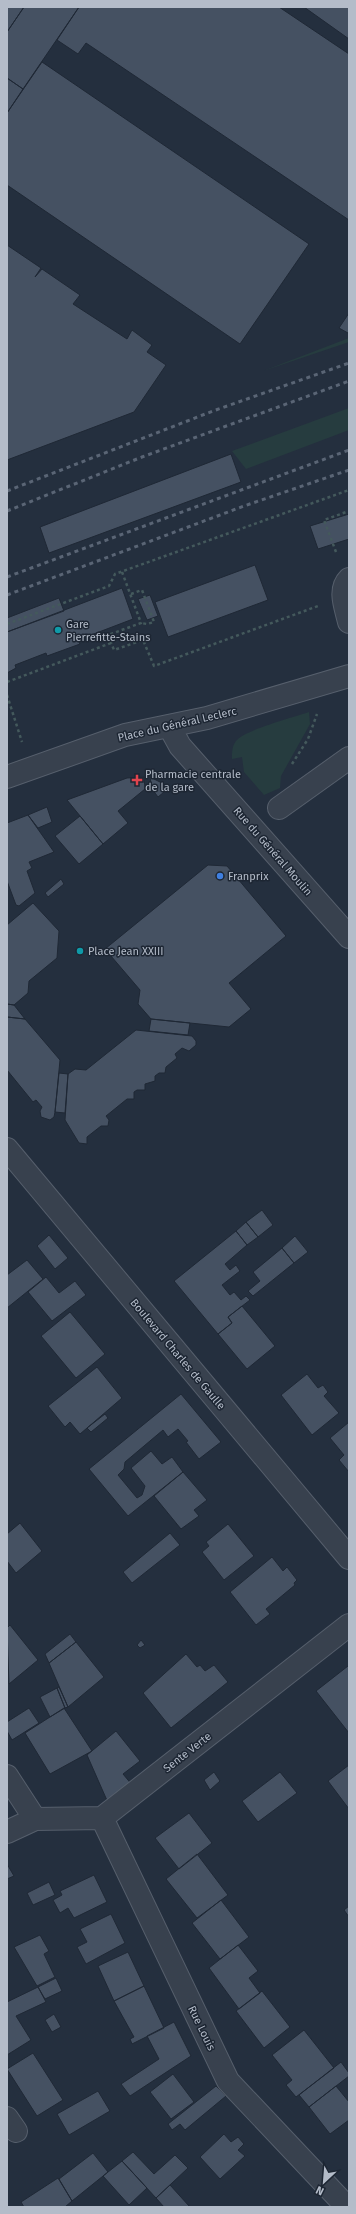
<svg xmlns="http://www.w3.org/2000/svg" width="356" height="2214" font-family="'Fira Sans',sans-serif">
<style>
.green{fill:#263c3f}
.building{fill:#455162;stroke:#1f2835}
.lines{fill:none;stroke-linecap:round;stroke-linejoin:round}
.minor-casing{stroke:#565f6c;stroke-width:24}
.path{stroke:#44595c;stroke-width:2.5;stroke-dasharray:3 3;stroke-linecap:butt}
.minor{stroke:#38414e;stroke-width:22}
.rail{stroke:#5a6575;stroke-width:3;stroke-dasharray:4 4;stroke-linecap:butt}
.culture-dot{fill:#0f9aa8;stroke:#1d2633;stroke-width:1.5}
.health-dot{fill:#e0444e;stroke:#1d2633;stroke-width:1.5}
.shop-dot{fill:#3f7fe0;stroke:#1d2633;stroke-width:1.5}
.labels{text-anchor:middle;stroke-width:3;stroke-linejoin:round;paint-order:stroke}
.poi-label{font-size:11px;fill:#b4bcc9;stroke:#1d2633;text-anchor:start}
.street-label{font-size:11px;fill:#b4bcc9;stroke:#1d2633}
</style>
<rect width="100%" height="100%" fill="#242f3e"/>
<!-- green -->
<path class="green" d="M349,338v4l-86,29z
M349,408v22l-103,39 -14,-18z
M309,712l1,12 -29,52 -1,12 -16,7 -20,-23 -2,-15 -10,2c0,-7 0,-13 4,-18 8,-11 59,-24 73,-29z"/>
<!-- building -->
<path class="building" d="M7,7h17l-17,25z
M24,7h55l-56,82 -16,-11v-46z
M79,7h200l70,47v166l-263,-177 -8,11 -21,-14z
M304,7h45v32z
M42,62l267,182 -69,100 -233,-159v-72z
M7,78l16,11 -16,24z
M7,245l34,23 -6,9 7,-8 38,26 -7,9 54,35 5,-9 20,15 -5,7 19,13 -32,47 -127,48z
M349,313v20h-1l-9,-5z
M231,454l10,28 -192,71 -9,-26z
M349,514v25l-31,10 -8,-23z
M255,565l13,35 -100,37 -13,-35z
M122,588l11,31 -55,21 2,4 -33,12 -1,-3 -31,12 1,3 -9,5v-41z
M150,595l8,21 -11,4 -9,-21z
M59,598l5,13 -57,21v-14z
M144,777l1,12 -27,22 10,12 -25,21 -36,-44 60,-22z
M150,777l20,10 -12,10 -6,-8z
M47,807l5,15 -14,6 -10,-13z
M28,815l26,37 -25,10 3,6 -5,3 8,22 -16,13 -3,-1 -9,-24v-58z
M80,816l23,28 -24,20 -24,-28z
M208,865l19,1 59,70 -57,47 22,26 -22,18 -78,-8 -13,-15 2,-14 -35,-41z
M61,879l3,5 -16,13 -3,-4z
M33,903l26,28 -2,27 -28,23 -1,12 -14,12 -7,-1v-79z
M7,1004l7,1 11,14 -18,-2z
M7,1017l18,2 35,41 -5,52 -1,5 -4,3 -9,-3 -1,-6 2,-4 -6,-7 -3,2 -26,-32z
M151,1019l39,4 -2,12 -39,-4z
M136,1030l56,6 4,5v4l-7,6 -7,-3 -7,6 2,4 -11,9 -1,6h-6l-4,3v5l-10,3v6h-8l-3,2v7h-7l-21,17 3,4 -1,6h-7l-14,11v7l-8,-1 -14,-23 3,-46 7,-5 11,1z
M59,1073l9,1 -3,39 -10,-1z
M262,1210l11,15 -15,12 -12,-15z
M246,1222l12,15 -11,8 -11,-14z
M236,1231l11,14 -22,19 5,6 6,-5 4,6 -18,14 8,10 4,-3 7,8 5,-4 4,4 -22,17 4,6 -14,11 -44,-53z
M49,1235l19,23 -13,11 -18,-23z
M295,1236l13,16 -14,11 -12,-15z
M282,1248l12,15 -41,33 -5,-5 12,-10 -7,-9z
M27,1260l16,19 -36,29v-33z
M46,1277l13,16 16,-12 11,14 -34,26 -24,-29z
M242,1306l33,40 -28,23 -29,-35 14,-11 -4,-6z
M70,1312l35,42 -29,24 -35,-42z
M97,1367l25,31 -42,36 -10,-12 -5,5 -17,-21z
M307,1374l11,14 5,-3 5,7 -4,4 15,17 -27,22 -31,-40z
M181,1394l40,48 -22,17 -13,-17 2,-1 -10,-12 -10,8 -5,-7 -38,32 -1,7 -6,6 19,23 5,-3 3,-9 -14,-18 20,-17 11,13 10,-7 11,15 -55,44 -39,-47z
M105,1414l3,4 -17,14 -4,-4z
M349,1422v50l-10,-12 5,-5 -14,-17z
M183,1472l24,28 -13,10 5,6 -18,13 -27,-33z
M20,1523l22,28 -26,22 -9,-12v-27z
M228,1524l26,32 -30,24 -22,-28 7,-6 -3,-4z
M170,1533l10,12 -48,38 -9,-11z
M272,1557l11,14 4,-4 10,13 -3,3 1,2 -29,24 4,5 -14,11 -26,-33z
M10,1625l28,35 -29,24 -2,-56z
M70,1634l6,8 -27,21 -4,-9z
M141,1640l4,5 -5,3 -3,-3z
M76,1642l28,35 -36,30 -19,-44z
M186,1654l11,13 3,-2 5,6 9,-6 14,17 -57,46 -28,-35z
M348,1666l1,1v66l-33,-42z
M59,1687l9,20 -3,1 -8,-20z
M57,1688l8,20 -15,9 -10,-20z
M29,1708l10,15 -27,17 -5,-9v-9z
M64,1708l28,43 -42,23 -25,-41z
M116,1731l24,30 -17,13 10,12 -24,19 -22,-50z
M349,1765v44l-21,-28z
M214,1772l6,9 -10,9 -6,-10z
M280,1772l17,21 -39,29 -16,-21z
M189,1813l23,30 -33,26 -24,-31z
M197,1854l31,41 -31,23 -31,-39z
M7,1864l7,12 -7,3z
M94,1875l13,27 -33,16 -6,-10 -8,5 -7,-13 9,-5 -2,-4z
M49,1882l6,13 -22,10 -6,-12z
M221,1900l28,37 -29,22 -28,-36z
M349,1906v11l-5,-7z
M111,1914l14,29 -39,21 -9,-17 10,-5 -7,-13z
M40,1935l9,16 -5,3 11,23 -18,9 -23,-39z
M238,1945l20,26 -9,7 11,15 -21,16 -30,-41z
M128,1952l16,34 -30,15 -16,-35z
M56,1978l6,13 -17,8 -7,-12z
M144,1986l20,42 -32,16 -2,-5 4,-2 -20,-36z
M38,1987l8,15 -30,14 15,24 -24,15v-53z
M262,1991l28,36 -26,21 -28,-37z
M54,2014l7,13 -9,5 -7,-12z
M174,2022l17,34 -61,40 -9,-12 38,-25 -12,-23z
M304,2030l30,38 -38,29 -10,-12 6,-5 -20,-25z
M33,2053l30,47 -26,16 -30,-47z
M341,2062l8,11v3l-40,31 -10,-12z
M173,2074l21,28 -23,17 -21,-27z
M216,2086l10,10 -41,34 -5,-6 -8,6 -4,-6z
M336,2086l13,16v18l-19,14 -21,-27z
M98,2091l12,20 -41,24 -12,-21z
M224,2134l7,8 7,-5 6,7 -6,6 7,6 -25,23 -20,-22z
M133,2152l21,22 21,-19 13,13 -32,30 -34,-37z
M93,2153l15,19 -36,29 -13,-22z
M122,2161l25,27 -18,17 -26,-29z
M58,2178l14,23 -7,6h-41l-3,-5z
M170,2185l19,21 -1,1h-24l-8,-9z"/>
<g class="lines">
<defs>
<path id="minor" d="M349,579c-11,11 -3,29 0,43
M169,726l11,20 169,191
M7,777l118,-42 82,-17 142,-42
M279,808l70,-50
M7,1149l342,409
M7,1776l28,43
M102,1818l126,263 119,126
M7,1832l28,-13 67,-1 247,-193
M7,2118l9,13"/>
</defs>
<!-- minor casing -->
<use href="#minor" class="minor-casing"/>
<!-- path -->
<path class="path" d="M336,552l-12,-32 25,-9
M122,572l19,51 -33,12 6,15 29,-10 11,26 164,-60
M131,594l11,-4 12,32 -7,2 -6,-1
M7,624l102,-38 6,-12 234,-84
M7,682l104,-39
M7,695l15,47
M292,764l16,-25 9,-25"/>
<!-- minor -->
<use href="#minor" class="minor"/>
<!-- rail -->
<path class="rail" d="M7,491l206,-80 136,-48
M7,511l135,-54 207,-76
M7,577l342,-127
M7,595l237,-89 105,-36"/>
</g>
<!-- markers -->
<g class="culture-dot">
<circle cx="58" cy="630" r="4"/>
<circle cx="80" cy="951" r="4"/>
</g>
<path class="health-dot" d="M135 774h4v4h4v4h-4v4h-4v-4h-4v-4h4z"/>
<circle class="shop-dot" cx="220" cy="876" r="4"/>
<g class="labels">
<!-- poi labels -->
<g class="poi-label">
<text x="66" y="628">Gare<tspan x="66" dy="13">Pierrefitte-Stains</tspan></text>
<text x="145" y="778">Pharmacie centrale<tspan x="145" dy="13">de la gare</tspan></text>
<text x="228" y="880">Franprix</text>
<text x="88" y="955">Place Jean XXIII</text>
</g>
<!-- street labels -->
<g class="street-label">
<text transform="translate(177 724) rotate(-13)" y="4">Place du Général Leclerc</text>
<text transform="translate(273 851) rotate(49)" y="4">Rue du Général Moulin</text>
<text transform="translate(178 1354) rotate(50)" y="4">Boulevard Charles de Gaulle</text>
<text transform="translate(187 1752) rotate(-38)" y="4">Sente Verte</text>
<text transform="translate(202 2028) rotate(64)" y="4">Rue Louis</text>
</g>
</g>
<!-- border -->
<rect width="356" height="2214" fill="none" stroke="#b4bcc9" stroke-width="16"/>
<!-- north arrow -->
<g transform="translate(324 2182) rotate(206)" stroke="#1d2633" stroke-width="3" paint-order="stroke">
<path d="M0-3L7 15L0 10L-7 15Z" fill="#b4bcc9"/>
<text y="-6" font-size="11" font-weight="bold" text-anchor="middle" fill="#b4bcc9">N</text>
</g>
</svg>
